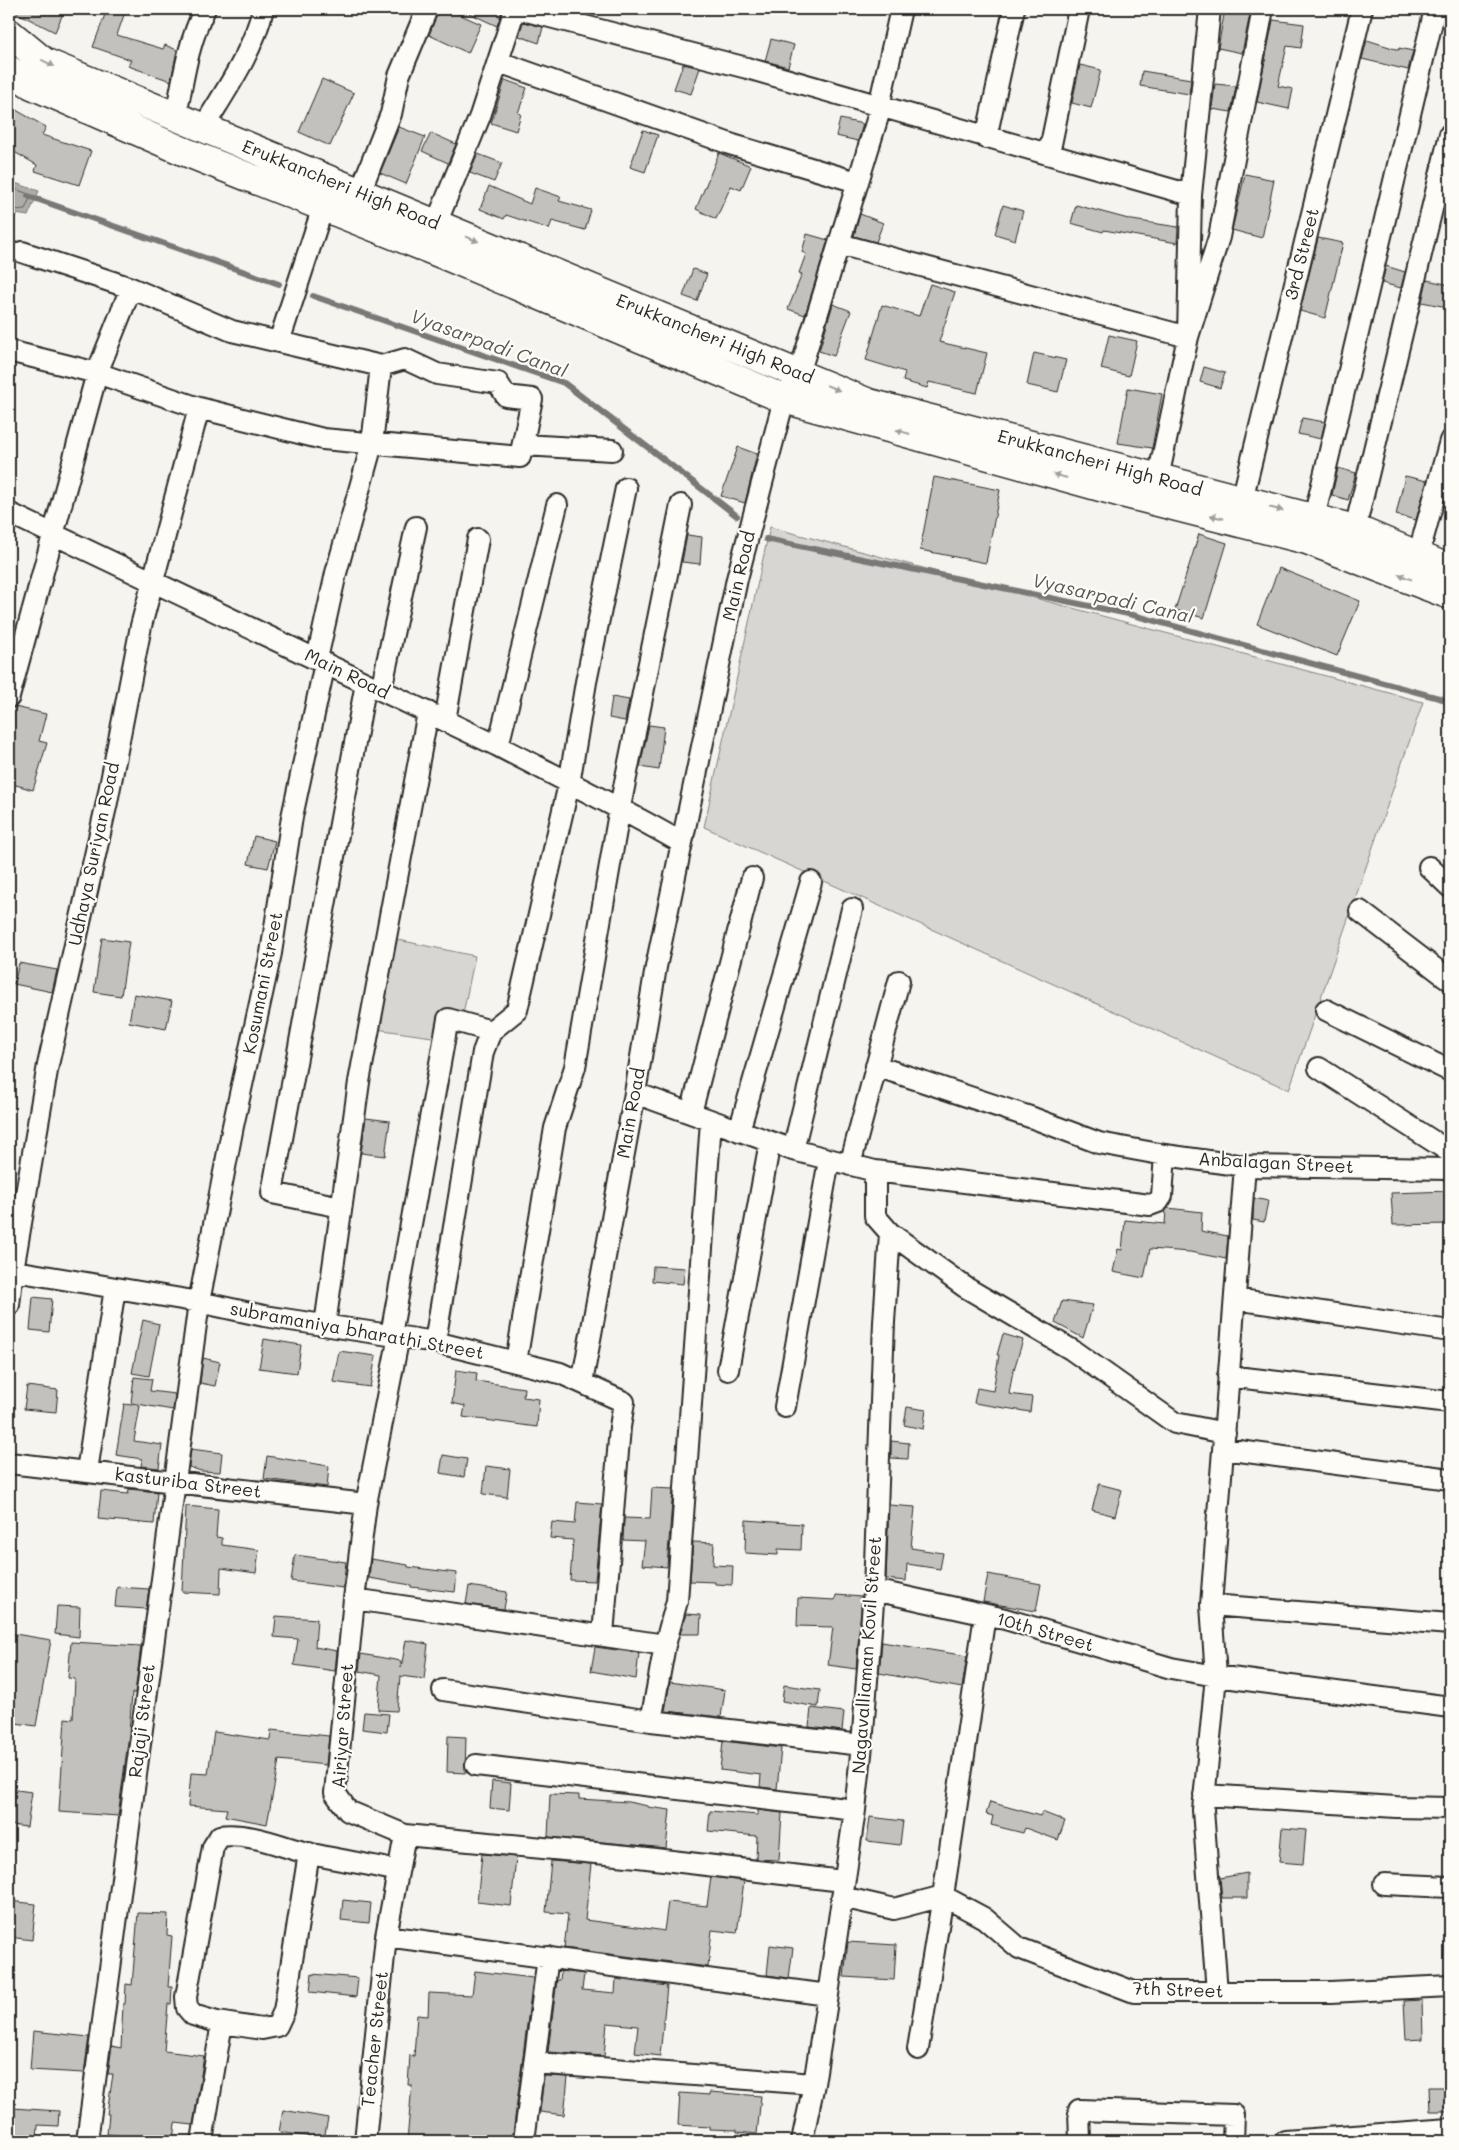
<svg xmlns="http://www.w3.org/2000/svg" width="1459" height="2150" font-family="Mali,sans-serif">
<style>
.green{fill:#d7d6d2;stroke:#81807e}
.water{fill:#adaca9;stroke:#797877}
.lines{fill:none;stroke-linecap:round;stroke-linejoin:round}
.shore{stroke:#5f5f5d;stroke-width:1}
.stream{stroke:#797877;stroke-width:6}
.building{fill:#c2c1be;stroke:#2b2b2b}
.minor-casing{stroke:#2b2b2b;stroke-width:24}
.primary-casing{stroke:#2b2b2b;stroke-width:31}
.minor{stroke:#fdfcf7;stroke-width:20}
.primary{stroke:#fdfcf7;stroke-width:28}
.oneway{fill:#9e9e9b}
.labels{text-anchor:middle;stroke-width:4.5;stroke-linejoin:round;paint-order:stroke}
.street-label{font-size:18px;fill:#2b2b2b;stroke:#fdfcf7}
.water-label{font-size:19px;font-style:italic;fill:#585857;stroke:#fdfcf7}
</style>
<rect width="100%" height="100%" fill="#f5f4ef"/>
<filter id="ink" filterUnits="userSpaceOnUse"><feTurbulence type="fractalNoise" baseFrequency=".02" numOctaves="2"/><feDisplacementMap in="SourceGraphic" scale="10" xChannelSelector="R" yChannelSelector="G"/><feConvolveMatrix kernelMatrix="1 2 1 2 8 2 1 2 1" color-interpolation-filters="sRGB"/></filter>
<g filter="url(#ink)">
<!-- green -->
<path class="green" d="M770,527l653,175 -134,388 -585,-263z
M389,938l86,18 -12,58 -24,24 -63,-9z"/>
<!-- water -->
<path class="water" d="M9,181l30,10 -11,25 -12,-2 -7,17z"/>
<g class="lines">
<!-- shore -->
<path class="shore" d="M9,187l20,7 2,2 -6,13 -11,1 -5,8"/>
<!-- stream -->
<path class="stream" d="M28,196l251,88
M313,296l251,87 173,133
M766,539l367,76 317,86"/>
</g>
<!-- building -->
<path class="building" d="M9,9h56l-10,23z
M107,9h9l9,3 -8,23 46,14 2,-4 12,5 -6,31 -43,-15 3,-6 -38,-13z
M439,9h8l34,15 -13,29 -39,-18z
M460,9h43l-6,17z
M1225,9h26l-9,44 -24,-5z
M1273,20l31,4 -3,24 -14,-2 -9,40 15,3 -4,20 -32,-7z
M523,22l20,5 -4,16 -20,-7z
M771,39l23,6 -6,22 -23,-6z
M1367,40l32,10v-2l14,3 -5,19 -46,-11z
M683,64l17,4 -9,26 -17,-5z
M1080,65l21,5 -10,38 -19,-5z
M1142,71l49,8 -2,15 -49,-8z
M322,79l32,14 -24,53 -31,-14z
M505,80l22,8 -9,25 3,1 -5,17 -25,-8z
M1215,84l21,2 -5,26 -19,-3z
M9,106l37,21 -4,8 49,16 -12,34 -44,-14 2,-6 -28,-16z
M840,119l23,5 -5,17 -22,-5z
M399,127l26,10 -19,47 -26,-11z
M643,130l15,5 -13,37 -15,-5z
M431,133l25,11 -8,19 -26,-12z
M719,153l32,13 -10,24 -10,-4 -15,33 -20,-10z
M478,154l24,9 -8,19 -24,-9z
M1245,174l29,6 -12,58 -30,-8z
M489,186l41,18 5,-16 26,9 -2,4 32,9 -6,20 -33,-9 -3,8 -43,-14 -2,4 -24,-10z
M1003,205l20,6 -8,29 -20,-6z
M1076,205l56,15 46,7 -1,16 -73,-13 -1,2 -32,-9z
M860,214l23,9 -7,19 -22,-6z
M807,234l21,6 -23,75 -17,-6 14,-35 -3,-1 7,-19 -4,-2z
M1318,238l25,5 -18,75 -25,-7z
M1386,266l19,6 -4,16 -19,-5z
M693,269l14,5 -10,27 -14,-5z
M1427,280l23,5 -3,22 -25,-5z
M930,284l25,8 -16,50 48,11 -10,40 -48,-11 -2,6 -24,-7 2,-9 -39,-12 16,-55 37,11z
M833,304l18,7 -17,45 -15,-5z
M1109,335l28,6 -8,35 -28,-7z
M1034,353l32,7 -8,32 -31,-7z
M1204,367l21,6 -5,15 -20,-6z
M1128,388l34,6 -10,54 -34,-5z
M1302,418l23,4 -4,17 -23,-5z
M738,447l19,7 -12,49 -24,-7z
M1338,468l18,5 -8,27 -16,-5z
M1405,476l22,5 -11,39 -20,-5z
M934,477l66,13 -14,73 -66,-13z
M1199,534l28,9 -23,75 -29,-8z
M687,535l15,2 -2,27 -18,-2z
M1279,568l81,33 -23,55 -80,-32z
M612,697l17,3 -4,21 -16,-3z
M15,707l31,7 -7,27 8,2 -14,47 -24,-7v-66l2,-8z
M649,725l15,2 -5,43 -19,-3z
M254,836l21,5 -7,27 -20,-4z
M102,938l27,4 -8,54 -27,-4z
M19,963l38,7 -5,22 -38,-8z
M134,994l38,7 -6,28 -37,-7z
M366,1118l24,3 -5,35 -24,-3z
M1450,1191v33l-57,1 -2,-32z
M1254,1198l14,3 -4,21 -11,-2z
M1168,1208l34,4 -1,19 27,5 -2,23 -36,-7 -40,-3 -6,29 -31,-6 5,-23 4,1 3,-30 40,4 1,-14z
M653,1266l32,2 -2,16 -31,-3z
M33,1297l19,2 -3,33 -19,-2z
M1062,1301l31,4 -10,33 -28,-15z
M143,1320l16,4 -10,52 -17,-3z
M1003,1334l20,6 -11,36 -3,18 23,3 -2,15 -56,-9 3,-15 16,3 6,-36h-2z
M264,1339l37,6 -4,28 -38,-5z
M339,1351l37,5 -6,31 -37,-5z
M203,1358l17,4 -5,24 -15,-3z
M456,1370l21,3 -1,8 48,7 -1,9 16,2 -2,28 -74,-10 2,-11 -13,-3z
M134,1377l18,2 -2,12 25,3 -2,16 -42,-7z
M27,1386l31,4 -2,22 -32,-3z
M124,1404l16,2 -6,35 28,4 -3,23 -18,-2 1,-7 -26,-4z
M907,1407l19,3 -3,19 -19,-4z
M891,1441l18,2 -1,16 -17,-1z
M191,1449l31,4 -2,19 -19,-1 -12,-4z
M443,1455l24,4 -3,18 -24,-4z
M267,1456l62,10 -2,21 -63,-8z
M486,1466l24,3 -3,28 -24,-3z
M1099,1484l23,6 -7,26 -23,-6z
M652,1488l21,1 -6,78 -25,-2 3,-24 -22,-1 1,-22 26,1z
M129,1489l28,3 -3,32 -56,-5 3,-28 27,3z
M577,1502l25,2 -7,77 -25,-1 3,-40 -23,-2 2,-16 23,2z
M889,1505l26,2 -4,41 32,5 -3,16 -33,-5 -1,17 -20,-2z
M186,1506l32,3 -2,28 6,1v7l37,5 -3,23 -35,-5 -1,26 -38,-2z
M746,1520l56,4 -1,26 -23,-1v6l-33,-2z
M693,1542l21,1 -1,22 20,1 -1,19 -17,-1v-2l-25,-1z
M295,1555l51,7 -3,26 -52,-7z
M371,1559l37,6v2l49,6 -2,19 -44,-5v-2l-42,-7z
M988,1574l53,10 -5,27 -53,-9z
M469,1586l38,6 -3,17 -38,-5z
M117,1587l32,2 -3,20 -31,-2z
M836,1595l26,2 -6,72 -28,-4 5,-38 -36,-1 1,-28 37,2z
M57,1606l23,1 -1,30 -24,-3z
M686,1614l15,1 -1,19h-20z
M276,1616l41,3 -2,28 22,4 -2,20 -41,-6 4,-26 -24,-2z
M9,1633l42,7 -15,86 -27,-4z
M406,1640l22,4 -4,35 -24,-3 -3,35 -19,-1 3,-35 -22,-4 2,-17 40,7v7z
M71,1642l70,4 -6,47h-3l-3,41 -11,82 -59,-4 6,-94 8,1 2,-40 -7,-1z
M882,1642l85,14 -5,32 -83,-15z
M595,1647l44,6 -3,26 -45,-8z
M670,1682l55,8 -4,27 -56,-6z
M784,1685l36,5 -2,17 -36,-6z
M811,1708l33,4 -2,19 -33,-4z
M364,1712l25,2 -2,18 -25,-3z
M271,1730l58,6 -3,29 -47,-5 -12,64 -42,-8 2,-7 -39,-3 3,-33 17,1 6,-42 56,8z
M448,1736l18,1 -1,36 -18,-1z
M723,1741l58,7 -4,41 -17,-2 1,-12 -41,-5z
M492,1781l19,2 -2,27 -19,-2z
M9,1789l23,3 -5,35 -18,-2z
M550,1794l29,1v4l49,3 20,4v1l22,3 -4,38 -118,-11z
M990,1802l50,14 2,-4 23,9 -7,19 -33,-12 -2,5 -32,-8 2,-9 -7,-2z
M758,1810l24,3 -3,47 -23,-1 1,-23 -49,-5 2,-20 48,4z
M870,1817l33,4 -3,24 -33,-4z
M1282,1828l24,2 -3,34 -24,-2z
M482,1854l34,3 -5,49 -34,-4z
M551,1861l40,3 -6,56 74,10 5,1 4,-29 39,4 4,-29 33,4 -7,52 -25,-3 -4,37 -144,-19 4,-34 -22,-2z
M1247,1873v25h-25l-2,-20z
M343,1900l28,3 -2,20 -28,-3z
M9,1901l27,3 -4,36 -23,-3z
M138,1913l30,1 -1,21 5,1 -4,51h4l-1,17h-3l-4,47 40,5 -11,69 -18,-2 -2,18 -66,-7 2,-20h-2l6,-40h-5l4,-28 9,2 2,-44h2l1,-20 6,1z
M848,1942l48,3 -2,35 -50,-3z
M770,1945l23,3 -4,30 -22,-3z
M475,1971l58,7 -21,163h-105l5,-56h-4l2,-30 4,1 3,-41 11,1 1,-23 43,2z
M561,1971l23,3 -2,16 33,3 1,-14 51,7 -7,70 -25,-3 3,-27 -31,-3 -3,33 -56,-4 9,-72h3z
M312,1974l46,4 -2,19 -46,-5z
M1422,2000l1,39 -17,1 -2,-39z
M33,2031l56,6 -5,36 -54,-3z
M544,2076l24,1 -4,38 -24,-3z
M1429,2087h21v24h-20z
M710,2092l51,4 -4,38 -20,-2v-2l-28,-1v-2l-31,-2 2,-32 30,2z
M12,2108l47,3 -1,15 -20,-1 -1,16h-28z
M283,2110l45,8 -4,21 -45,-7z"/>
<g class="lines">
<defs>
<path id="minor" d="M519,9l228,59 444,127
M499,62l234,83 124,37
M176,116c7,-36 12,-74 29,-107
M203,128c23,-38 50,-76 60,-119
M986,138l28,-129
M1049,154l30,-145
M360,192l31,-78 8,-38 28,-67
M436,224l44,-108 35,-107
M839,244l349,93 31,-100 44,-228
M279,342l44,-135
M9,351l88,22 102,35 124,31 197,18 12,-58 -26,-3 -8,-13 -61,-9 -32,-15 -24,7 -149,-35 -101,-43 -109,-36
M523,445l89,5
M1158,478l30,-141 3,-142 19,-186
M1242,500l120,-491
M9,513l489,233c61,32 124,62 184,97
M1314,518l121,-509
M1355,529l95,-395
M1418,556l32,-115
M317,659l19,-86 36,-129 9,-78
M381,690l35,-163
M9,697l88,-324 34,-85
M445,720l33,-181
M498,746l59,-241
M1429,867l21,20
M1360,911l90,69
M1326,1010l124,61
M876,1066l157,52 66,25 66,12 80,11 205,3
M1319,1068l131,84
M635,1093l158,57 82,21 275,34 8,-3 4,-6 3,-41
M691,1113l61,-235
M739,1131l72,-249
M793,1150l59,-241
M850,1165l49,-184
M341,1207l-69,-14 94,-510
M890,1233l75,54 107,63 103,73 50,10
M9,1270l190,32 65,14 171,26 125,31 64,29 -4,25 -17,208
M1235,1299l215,32
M9,1305l4,-35 35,-205 59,-263 34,-176 58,-218
M325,1325l34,-243 69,-370
M391,1335l57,-316 43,12
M435,1342l48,-290 8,-21 26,-21 52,-226 17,-102 40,-194
M516,1362l39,-234 20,-61 45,-260 61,-302
M728,1370l42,-228
M1228,1376l222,26
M582,1383l53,-290 21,-126 81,-388 47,-180 15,-25 81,-264 -1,-4 22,-97
M785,1407l44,-247
M1224,1449l226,30
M9,1463l357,41
M87,1471l28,-183
M874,1590l131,29 166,49 45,8 234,31
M354,1599l311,46 -14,76 211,24
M1211,1605l239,19
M665,1645l12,-44 34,-480
M443,1690l208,31
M476,1765l379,45
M1204,1795l192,12 54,1
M405,1835l233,22 205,24
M309,1853l-25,158 -7,15 -15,3 -45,-7 -24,-7 -6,-7 -1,-11 27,-150 7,-11c28,-4 60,10 87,17 30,7 61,11 91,18
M1384,1884l66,3
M842,1897l52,12 49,-13 41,22 35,30 115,44h196l120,-6
M386,1936l442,59
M1217,1992l-14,-182 13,-134 -5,-71 34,-439
M918,2049l25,-153 42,-281
M534,2063l280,21
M87,2141l112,-839 34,-176 38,-173 21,-136 33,-154
M202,2141l20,-118
M365,2141l21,-205 19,-101 -57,-24 -13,-18 19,-194 12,-95 33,-168
M524,2141l24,-184
M802,2141l12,-57 14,-89 27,-185 7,-65 12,-155 10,-268 6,-89 -15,-17v-45
M1080,2141l-1,-31 155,5 -1,26
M1285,2141l165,-12"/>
<path id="primary" d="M9,33l35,29 825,341 486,126 95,40
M9,70l23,15 151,66 261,104 340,144 338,94 185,47 143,55"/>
</defs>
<!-- minor casing -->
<use href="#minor" class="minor-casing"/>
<!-- primary casing -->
<use href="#primary" class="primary-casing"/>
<!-- minor -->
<use href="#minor" class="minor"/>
<!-- primary -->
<use href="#primary" class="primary"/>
</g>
<!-- one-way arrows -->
<defs><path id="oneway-solid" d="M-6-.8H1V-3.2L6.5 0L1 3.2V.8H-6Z" transform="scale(1.25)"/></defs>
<g class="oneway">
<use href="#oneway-solid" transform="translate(48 63) rotate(27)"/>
<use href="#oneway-solid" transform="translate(472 239) rotate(22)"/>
<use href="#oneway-solid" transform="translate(833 388) rotate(22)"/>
<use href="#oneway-solid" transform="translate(903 432) rotate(-164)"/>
<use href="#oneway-solid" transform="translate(1060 476) rotate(-164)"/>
<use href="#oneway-solid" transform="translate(1276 509) rotate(14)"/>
<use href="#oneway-solid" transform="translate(1217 517) rotate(-166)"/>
<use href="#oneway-solid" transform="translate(1405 577) rotate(-159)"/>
</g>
</g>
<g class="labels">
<!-- street labels -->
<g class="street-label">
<text transform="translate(341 185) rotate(22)" y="6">Erukkancheri High Road</text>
<text transform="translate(1302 254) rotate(-76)" y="6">3rd Street</text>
<text transform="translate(715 339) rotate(22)" y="6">Erukkancheri High Road</text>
<text transform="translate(1100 463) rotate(15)" y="6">Erukkancheri High Road</text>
<text transform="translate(739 576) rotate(-77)" y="6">Main Road</text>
<text transform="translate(347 674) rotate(26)" y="6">Main Road</text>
<text transform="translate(94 854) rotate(-78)" y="6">Udhaya Suriyan Road</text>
<text transform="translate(263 983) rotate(-79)" y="6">Kosumani Street</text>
<text transform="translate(631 1113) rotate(-80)" y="6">Main Road</text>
<text transform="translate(1276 1163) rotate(3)" y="6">Anbalagan Street</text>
<text transform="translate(357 1331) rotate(10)" y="6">subramaniya bharathi Street</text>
<text transform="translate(188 1483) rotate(7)" y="6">kasturiba Street</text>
<text transform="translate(1045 1632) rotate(16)" y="6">10th Street</text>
<text transform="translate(867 1655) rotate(-86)" y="6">Nagavalliaman Kovil Street</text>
<text transform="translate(142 1721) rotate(-83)" y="6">Rajaji Street</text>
<text transform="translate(343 1726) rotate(-86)" y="6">Airiyar Street</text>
<text transform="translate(1178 1990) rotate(2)" y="6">7th Street</text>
<text transform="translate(375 2039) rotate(-84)" y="6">Teacher Street</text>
</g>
<!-- water labels -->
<g class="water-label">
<text transform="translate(489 343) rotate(20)" y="7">Vyasarpadi Canal</text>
<text transform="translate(1113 598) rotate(13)" y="7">Vyasarpadi Canal</text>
</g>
</g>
<!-- margin -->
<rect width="1459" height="2150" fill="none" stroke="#fdfcf7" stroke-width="30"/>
<rect x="15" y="15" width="1429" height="2120" fill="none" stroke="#2b2b2b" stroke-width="2" filter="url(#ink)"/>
</svg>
